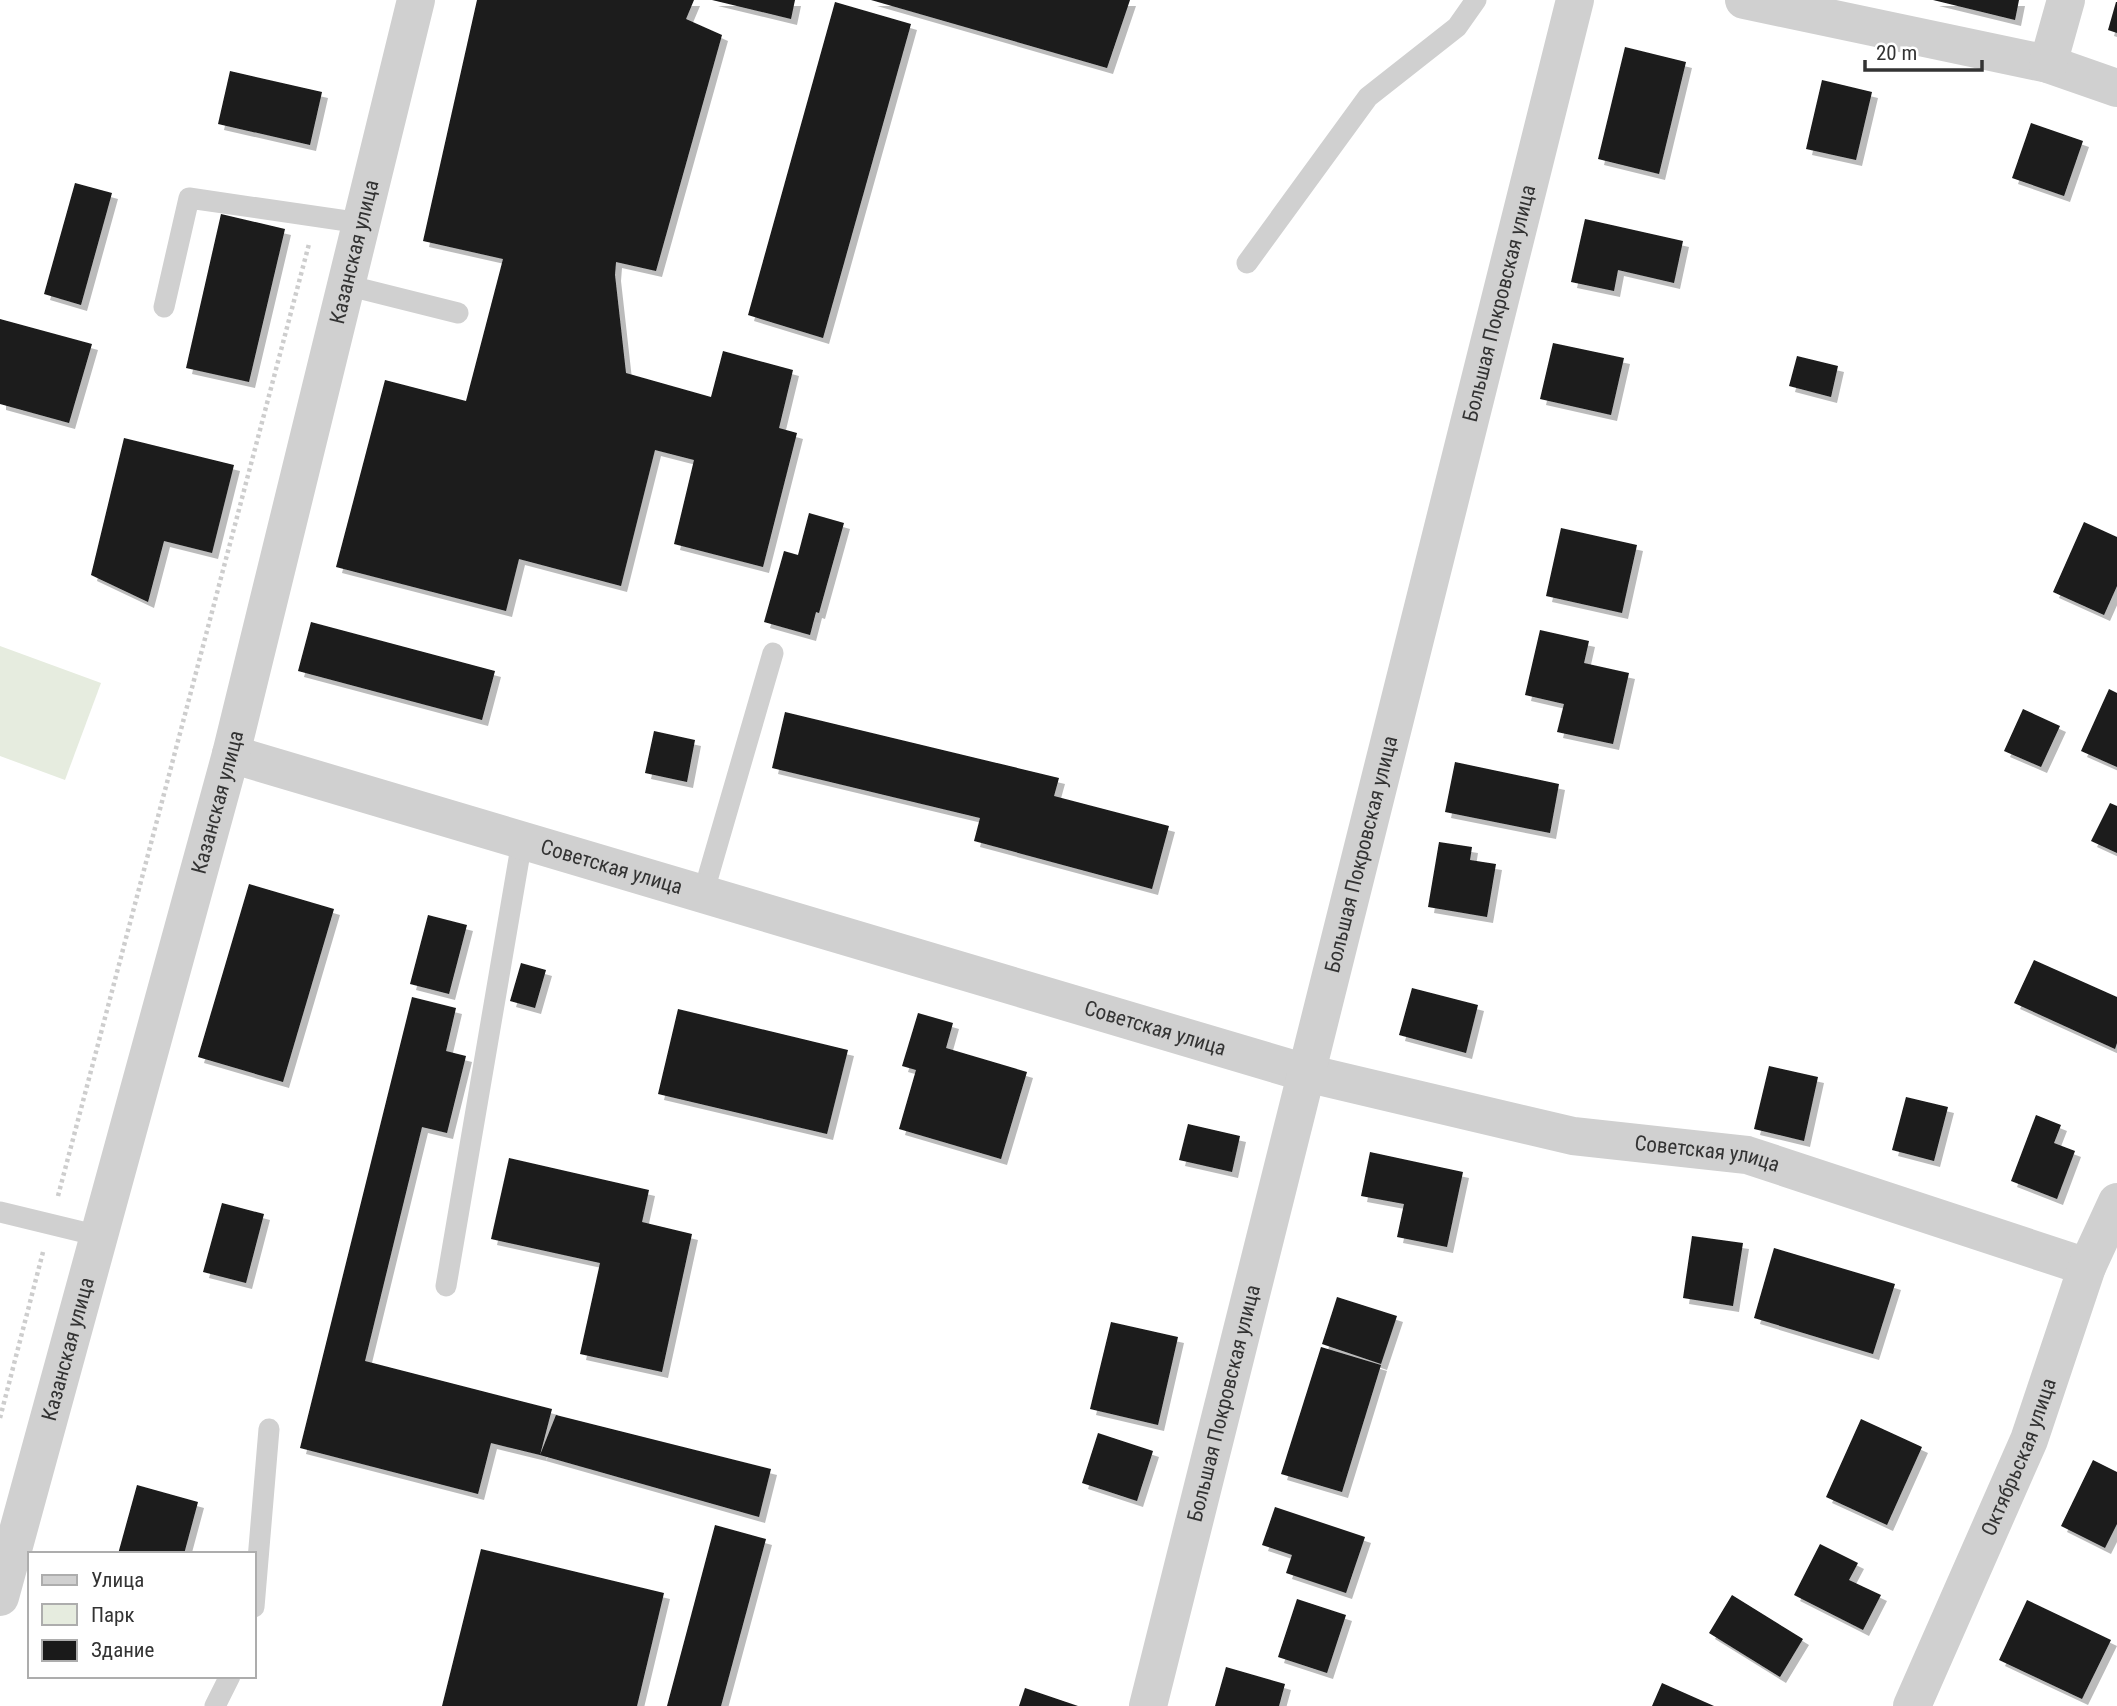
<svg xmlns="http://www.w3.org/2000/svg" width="2117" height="1706" font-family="'Roboto Condensed',sans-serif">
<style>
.green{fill:#e6ecdf}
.building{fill:#1a1a1a;filter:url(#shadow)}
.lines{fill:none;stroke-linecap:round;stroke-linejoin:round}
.path{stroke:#cdcdcd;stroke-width:4.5;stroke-dasharray:3.5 3.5;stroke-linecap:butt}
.lane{stroke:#d0d0d0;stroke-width:21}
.street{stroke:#d0d0d0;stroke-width:38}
.labels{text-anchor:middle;stroke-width:7;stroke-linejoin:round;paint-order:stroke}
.street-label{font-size:21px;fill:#333;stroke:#fff}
</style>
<defs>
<filter id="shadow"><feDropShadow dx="6" dy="6" stdDeviation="0" flood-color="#0004"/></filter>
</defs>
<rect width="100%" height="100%" fill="#fff"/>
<!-- green -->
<path class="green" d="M0,646l101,37 -36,97 -65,-24z"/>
<!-- building -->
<path class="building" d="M477,0h217l-8,19 36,16 -66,236 -40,-9 -1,13 11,98 85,24 12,-46 70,19 -14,58 18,5 -34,134 -89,-23 20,-84 -39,-10 -34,136 -102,-27 -13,52 -170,-44 49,-187 81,21 37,-142 -80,-18z
M712,0h83l-4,19z
M871,0h259l-23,68z
M1933,0h86l-4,20z
M835,2l76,22 -88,314 -75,-23z
M2116,2h1v31l-9,-3z
M1625,47l61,15 -27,112 -61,-15z
M230,71l92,21 -12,53 -92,-21z
M1822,80l50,12 -16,68 -50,-11z
M2031,123l52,18 -19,55 -52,-18z
M75,183l37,10 -31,112 -37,-11z
M221,214l64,15 -36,153 -63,-14z
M1585,219l98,22 -9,42 -56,-13 -4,21 -43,-9z
M0,319l92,25 -23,79 -69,-19z
M1553,343l71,15 -13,57 -71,-16z
M1797,356l41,10 -7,31 -42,-11z
M124,438l110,27 -22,88 -48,-12 -16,61 -57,-27z
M809,513l35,10 -25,90 -3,-1 -6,23 -46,-13 20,-71 14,4z
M2084,522l33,15v49l-13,29 -51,-23z
M1561,528l76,17 -15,68 -76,-17z
M311,622l184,49 -13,49 -184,-49z
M1540,630l49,11 -5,22 45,10 -16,71 -56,-12 7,-28 -39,-9z
M2109,689l8,4v74l-36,-16z
M2023,709l37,17 -19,41 -37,-16z
M785,712l274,66 -5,18 115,30 -17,63 -178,-48 6,-23 -208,-50z
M654,731l41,9 -8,42 -42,-9z
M1455,762l104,22 -9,49 -105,-21z
M2110,803l7,3v47l-26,-12z
M1439,842l33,5 -2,13 26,4 -9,53 -59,-10z
M249,884l85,25 -51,173 -85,-25z
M428,915l39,10 -18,69 -39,-10z
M2034,960l83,37v46l-2,6 -101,-46z
M521,963l25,7 -11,38 -25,-7z
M1412,988l66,17 -12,48 -67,-18z
M412,997l44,11 -10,43 20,5 -19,77 -25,-6 -57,234 187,48 -12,46 -49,-12 -13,51 -178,-46z
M678,1009l170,41 -21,84 -169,-40z
M918,1013l35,10 -7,25 81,24 -26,87 -102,-30 17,-59 -14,-4z
M1769,1066l49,11 -14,64 -50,-12z
M1906,1097l42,10 -14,54 -42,-11z
M2036,1115l25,10 -7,18 21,8 -18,48 -46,-18z
M1188,1124l52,12 -8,36 -53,-12z
M1370,1152l93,20 -16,75 -50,-10 7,-33 -43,-8z
M509,1158l140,32 -7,32 50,12 -30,138 -82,-18 20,-91 -109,-24z
M222,1203l42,11 -18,69 -43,-11z
M1692,1236l51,7 -10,63 -50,-8z
M1774,1248l121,36 -22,70 -119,-36z
M1337,1297l60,19 -16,48 -59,-20z
M1111,1322l67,15 -20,88 -68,-16z
M1321,1347l60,18 -39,127 -61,-18z
M556,1415l215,54 -12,48 -219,-62z
M1861,1419l61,28 -35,78 -61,-28z
M1098,1433l55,18 -16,50 -55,-18z
M2093,1460l24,12v52l-12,24 -44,-22z
M137,1485l61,17 -14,52h-66z
M1275,1507l90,30 -19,56 -60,-20 6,-18 -30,-10z
M715,1525l51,14 -45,167h-54z
M1820,1544l38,19 -9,17 32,15 -18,35 -69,-35z
M481,1549l183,44 -27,113h-195z
M1732,1595l71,44 -23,38 -71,-44z
M1297,1599l49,16 -19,58 -49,-16z
M2027,1600l84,40 -29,59 -83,-39z
M1226,1667l59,17 -6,22h-64z
M1662,1683l52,23h-62z
M1025,1688l53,18h-59z"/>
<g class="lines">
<!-- path -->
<path class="path" d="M58,1196l251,-952
M0,1418l43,-166"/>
<!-- lane -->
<path class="lane" d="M1247,263l121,-166 89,-70 19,-27
M346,285l112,28
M164,307l25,-109 172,25
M703,894l70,-241
M0,1212l99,24
M446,1286l76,-445
M254,1607l15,-178
M215,1706l15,-30"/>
<!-- street -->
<g class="street">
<path d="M1744,0l304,64 69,24"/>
<path d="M2048,64l18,-64"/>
<path id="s1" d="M231,754l1075,319 267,63 174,19 340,112"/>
<path id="s2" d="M0,1597l231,-843 185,-754"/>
<path id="s3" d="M1148,1706l427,-1706"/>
<path id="s4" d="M1912,1706l117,-266 58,-173 30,-65"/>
</g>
</g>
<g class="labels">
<!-- street labels -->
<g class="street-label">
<text dy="7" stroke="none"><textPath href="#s2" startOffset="1391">Казанская улица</textPath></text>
<text dy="7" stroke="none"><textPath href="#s3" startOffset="1446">Большая Покровская улица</textPath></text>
<text dy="7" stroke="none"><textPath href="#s2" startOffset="824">Казанская улица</textPath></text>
<text dy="7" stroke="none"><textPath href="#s3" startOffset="878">Большая Покровская улица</textPath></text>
<text dy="7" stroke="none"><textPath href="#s1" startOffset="397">Советская улица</textPath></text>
<text dy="7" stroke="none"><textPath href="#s1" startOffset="964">Советская улица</textPath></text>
<text dy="7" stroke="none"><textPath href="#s1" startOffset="1531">Советская улица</textPath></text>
<text dy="7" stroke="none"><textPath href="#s2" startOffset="257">Казанская улица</textPath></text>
<text dy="7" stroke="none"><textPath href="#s3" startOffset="312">Большая Покровская улица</textPath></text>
<text dy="7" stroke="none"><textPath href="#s4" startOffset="271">Октябрьская улица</textPath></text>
</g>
</g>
<!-- legend -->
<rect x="28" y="1552" width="228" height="126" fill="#ffffff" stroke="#adadad" stroke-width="2"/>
<rect x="42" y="1575" width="35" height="10" fill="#d0d0d0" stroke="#adadad" stroke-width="2"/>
<text x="91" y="1587" font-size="21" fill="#333333">Улица</text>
<rect x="42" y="1604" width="35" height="21" fill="#e6ecdf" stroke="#adadad" stroke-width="2"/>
<text x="91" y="1622" font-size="21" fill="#333333">Парк</text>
<rect x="42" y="1640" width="35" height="21" fill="#1a1a1a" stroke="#adadad" stroke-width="2"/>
<text x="91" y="1657" font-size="21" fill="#333333">Здание</text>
<!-- scale -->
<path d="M1865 60v10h117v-10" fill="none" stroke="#333333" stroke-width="3.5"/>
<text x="1876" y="60" font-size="21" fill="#333333" stroke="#ffffff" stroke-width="5" paint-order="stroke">20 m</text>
</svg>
